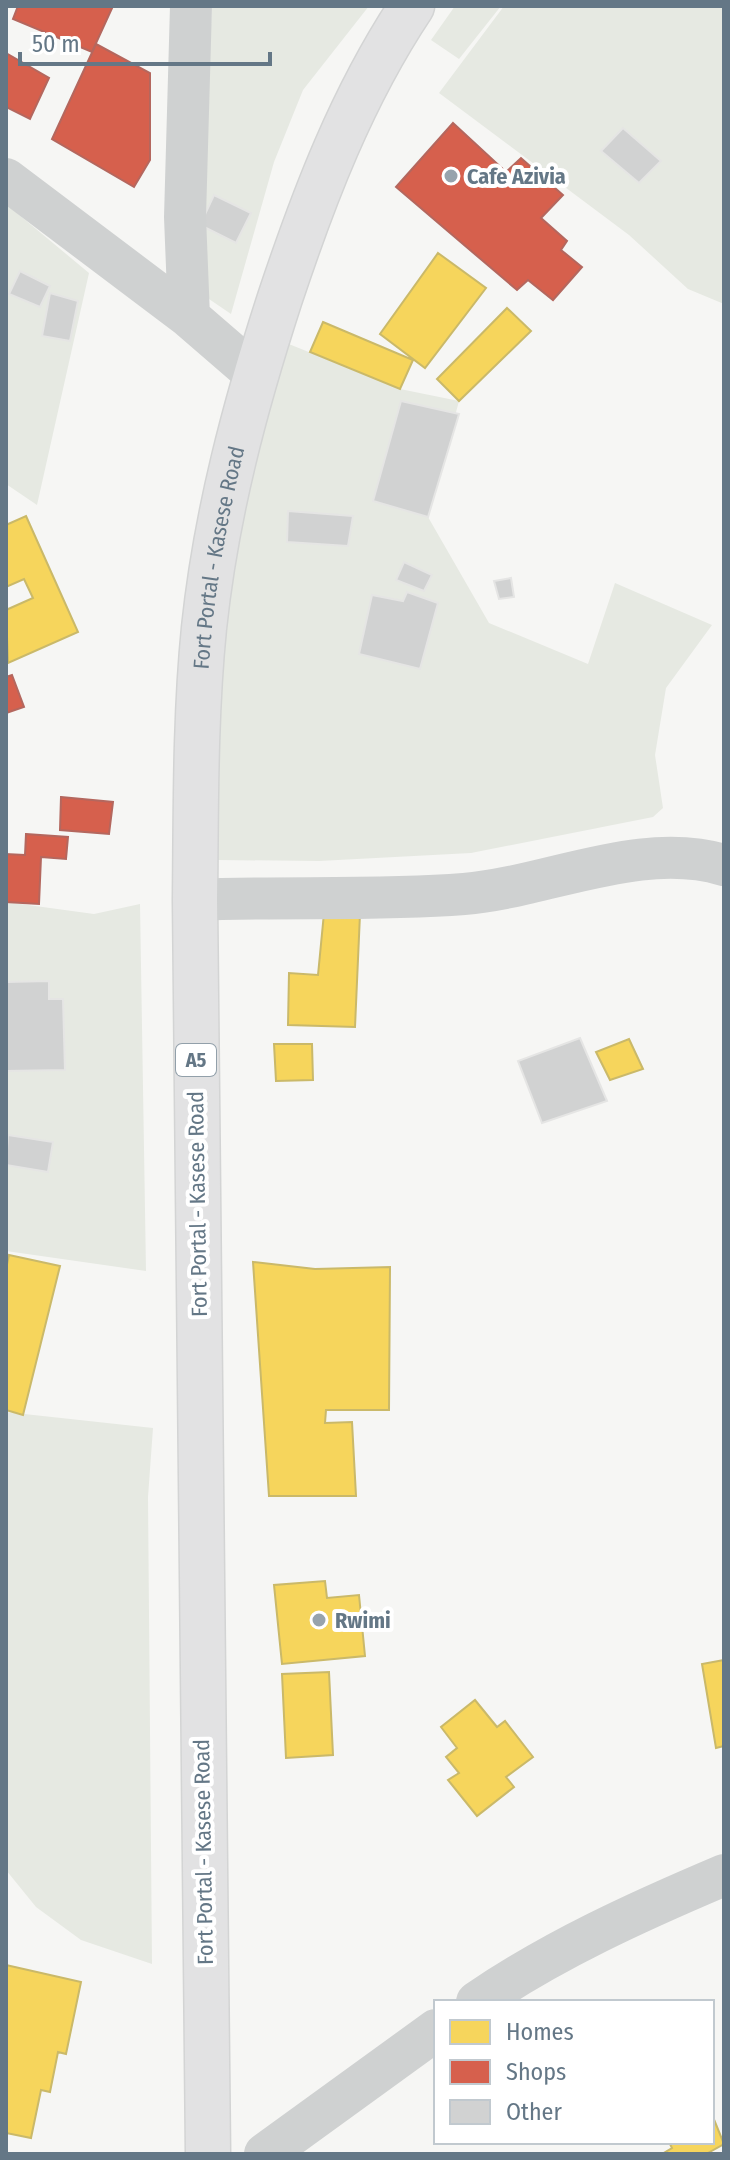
<svg xmlns="http://www.w3.org/2000/svg" width="730" height="2160" font-family="'Fira Sans Condensed',sans-serif">
<style>
.green{fill:#e6e9e2}
.homes{fill:#f6d55c;stroke:#cab969;stroke-width:2}
.shops{fill:#d6604d;stroke:#b4675e;stroke-width:2}
.building{fill:#d1d2d2;stroke:#e5e5e4;stroke-width:2}
.lines{fill:none;stroke-linecap:round;stroke-linejoin:round}
.highway-casing{stroke:#d3d4d4;stroke-width:47}
.minor{stroke:#cfd1d1;stroke-width:42}
.highway{stroke:#e2e2e3;stroke-width:44}
.poi-dot{fill:#97a3ac;stroke:#fff;stroke-width:3}
.labels{text-anchor:middle;stroke-width:8;stroke-linejoin:round;paint-order:stroke}
.shield{fill:#fff;stroke:#92a0aa;stroke-width:2}
.shield-label{font-size:20px;font-weight:bold;fill:#647786}
.poi-label{font-size:22px;font-weight:bold;fill:#647786;stroke:#fff;text-anchor:start}
.street-label{font-size:22px;fill:#647786;stroke:#fff}
</style>
<rect width="100%" height="100%" fill="#f6f6f4"/>
<!-- green -->
<path class="green" d="M212,6h157l-66,84 -29,72 -43,152 -22,-15 -5,-49 1,-111z
M455,6h46l-42,53 -28,-19z
M504,6h220v298l-36,-15 -59,-54 -190,-142z
M6,204l83,69 -52,232 -31,-21z
M279,340l121,49 59,12 -31,116 61,106 99,41 27,-81 97,42 -46,63 -11,67 8,53 -10,9 -182,36 -152,8 -101,-1 4,-294z
M6,902l88,12 46,-10 6,367 -140,-20z
M6,1412l147,16 -5,69 4,467 -71,-24 -45,-33 -30,-37z"/>
<!-- homes -->
<path class="homes" d="M438,253l48,35 -61,80 -45,-34z
M507,308l24,23 -72,70 -22,-22z
M323,322l90,38 -13,29 -90,-37z
M26,516l52,116 -70,31 -2,-53 27,-12 -9,-19 -18,8v-62z
M324,913l36,1 -5,113 -67,-2 1,-52 29,2z
M629,1039l14,30 -33,11 -14,-28z
M274,1044h38l1,36 -37,1z
M9,1255l51,11 -37,149 -17,-5v-141z
M253,1262l62,7 75,-2 -1,143h-63l-1,13 27,-1 4,74h-87z
M325,1581l2,17 32,-3 6,61 -83,8 -8,-79z
M724,1660v86l-8,2 -14,-84z
M329,1672l4,83 -47,3 -4,-84z
M475,1700l22,27 8,-6 28,36 -27,20 8,10 -37,29 -29,-36 11,-7 -13,-16 11,-9 -16,-21z
M6,1965l75,17 -15,72 -8,-2 -8,40 -9,-2 -10,48 -25,-5z
M713,2117l11,27 -18,10h-44l10,-6 -3,-6h43z"/>
<!-- shops -->
<path class="shops" d="M18,6h95l-21,46 -79,-33z
M96,44l54,29v87l-16,27 -82,-48z
M6,53l43,25 -19,41 -24,-12z
M453,123l53,49 15,-14 42,37 -22,23 26,23 -6,9 21,17 -29,33 -25,-20 -11,10 -121,-103z
M12,675l12,32 -18,6v-36z
M61,797l52,5 -4,32 -49,-4z
M26,834l42,3 -2,22 -25,-2 -2,47 -33,-2v-48l19,1z"/>
<!-- building -->
<path class="building" d="M623,128l38,33 -22,22 -38,-32z
M214,195l37,18 -15,30 -36,-18z
M20,271l30,15 -10,21 -31,-13z
M50,293l28,8 -8,40 -28,-5z
M401,401l58,13 -31,103 -55,-16z
M288,511l65,5 -5,30 -61,-4z
M404,562l28,13 -8,16 -28,-11z
M511,578l3,19 -15,2 -5,-18z
M407,592l31,11 -18,66 -61,-15 13,-59 31,6z
M49,981v18h14l2,71 -59,1v-89z
M580,1038l27,63 -65,22 -24,-62z
M8,1135l45,7 -5,30 -42,-7z"/>
<g class="lines">
<defs>
<g id="highway">
<path id="s1" d="M208,2154l-13,-1254c1,-90 0,-182 9,-272 12,-114 41,-222 76,-330 34,-102 72,-202 132,-292"/>
</g>
</defs>
<!-- highway casing -->
<use href="#highway" class="highway-casing"/>
<!-- minor -->
<path class="minor" d="M6,179l183,138 66,57
M189,317l-4,-100 6,-211
M195,900c90,-4 179,1 269,-6 84,-7 176,-54 260,-29
M477,2002c76,-52 162,-91 247,-127
M265,2154l171,-124"/>
<!-- highway -->
<use href="#highway" class="highway"/>
</g>
<!-- markers -->
<g class="poi-dot">
<circle cx="451" cy="176" r="8"/>
<circle cx="319" cy="1620" r="8"/>
</g>
<g class="labels">
<!-- shield labels -->
<rect class="shield" x="176" y="1044" width="40" height="32" rx="6"/>
<g class="shield-label">
<text x="196" y="1067">A5</text>
</g>
<!-- poi labels -->
<g class="poi-label">
<text x="467" y="184">Cafe Azivia</text>
<text x="335" y="1628">Rwimi</text>
</g>
<!-- street labels -->
<g class="street-label">
<text dy="8" stroke="none"><textPath href="#s1" startOffset="1598">Fort Portal - Kasese Road</textPath></text>
<text transform="translate(197 1204) rotate(-91)" y="8">Fort Portal - Kasese Road</text>
<text transform="translate(203 1852) rotate(-91)" y="8">Fort Portal - Kasese Road</text>
</g>
</g>
<!-- border -->
<rect width="730" height="2160" fill="none" stroke="#647786" stroke-width="16"/>
<!-- legend -->
<rect x="434" y="2000" width="280" height="144" fill="#ffffff" stroke="#c1c9cf" stroke-width="2"/>
<rect x="450" y="2020" width="40" height="24" fill="#f6d55c" stroke="#c1c9cf" stroke-width="2"/>
<text x="506" y="2040" font-size="24" fill="#647786">Homes</text>
<rect x="450" y="2060" width="40" height="24" fill="#d6604d" stroke="#c1c9cf" stroke-width="2"/>
<text x="506" y="2080" font-size="24" fill="#647786">Shops</text>
<rect x="450" y="2100" width="40" height="24" fill="#d1d2d2" stroke="#c1c9cf" stroke-width="2"/>
<text x="506" y="2120" font-size="24" fill="#647786">Other</text>
<!-- scale -->
<path d="M20 52v12h250v-12" fill="none" stroke="#647786" stroke-width="4"/>
<text x="32" y="52" font-size="24" fill="#647786" stroke="#ffffff" stroke-width="6" paint-order="stroke">50 m</text>
</svg>
